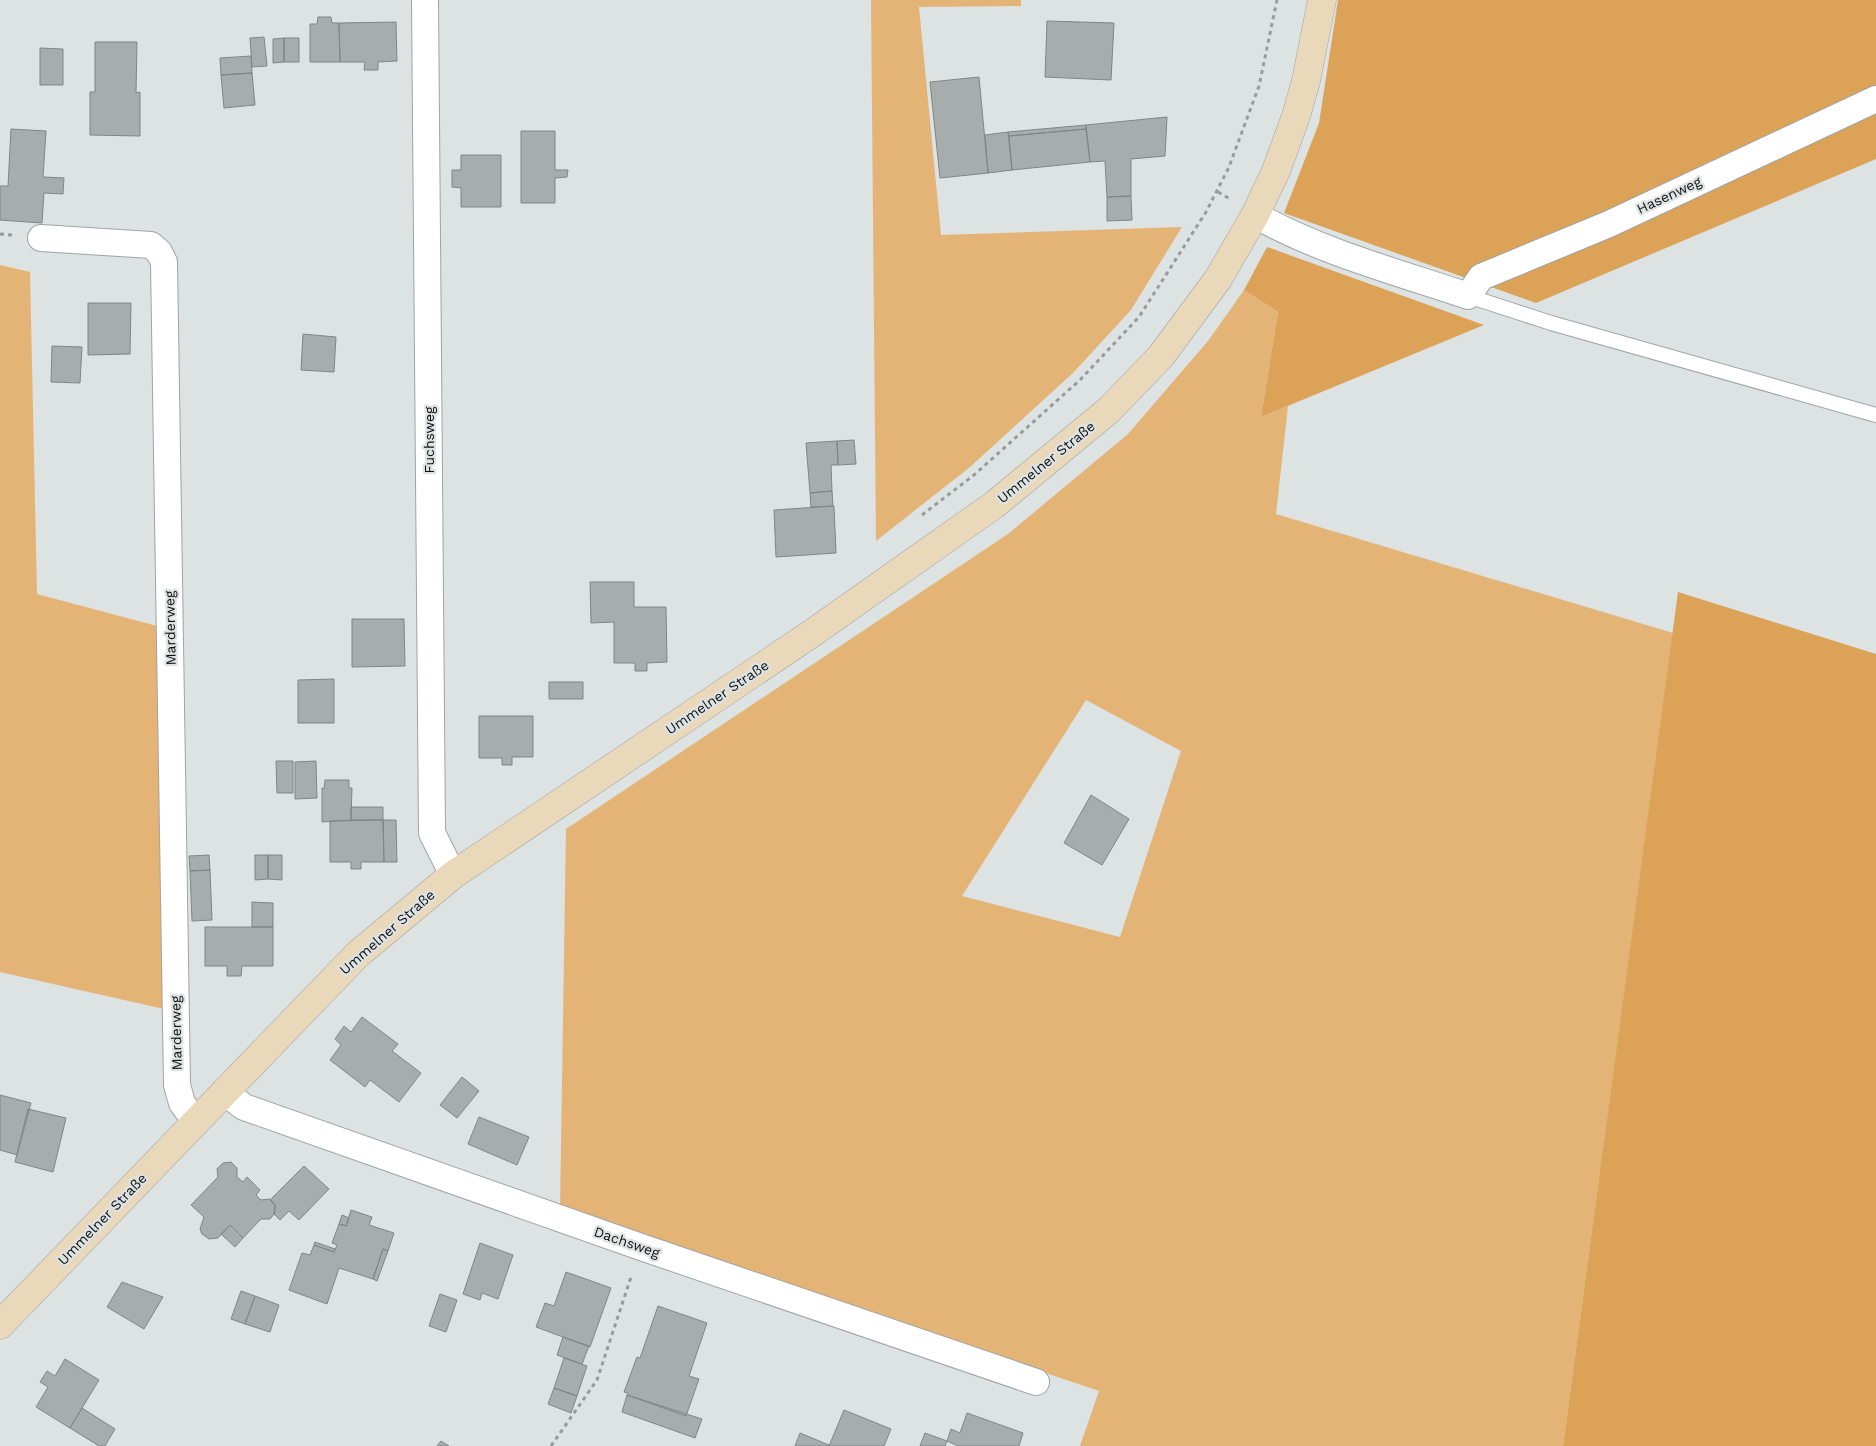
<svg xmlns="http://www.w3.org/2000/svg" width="1876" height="1446" font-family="'Work Sans',sans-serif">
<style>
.green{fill:#e4b477;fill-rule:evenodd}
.forest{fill:#dca358}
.building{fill:#a7acac;stroke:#808585}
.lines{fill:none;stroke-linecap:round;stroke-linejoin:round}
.service-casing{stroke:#9fa4a4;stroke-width:16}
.minor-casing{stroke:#9fa4a4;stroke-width:28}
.secondary-casing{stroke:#9fa4a4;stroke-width:29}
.path{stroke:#979b9b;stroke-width:3;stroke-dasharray:4 4;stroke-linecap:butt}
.service{stroke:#fff;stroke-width:14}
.minor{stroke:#fff;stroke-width:26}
.secondary{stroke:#ead8bb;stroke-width:28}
.labels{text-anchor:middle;stroke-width:4.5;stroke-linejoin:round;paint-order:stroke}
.street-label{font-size:14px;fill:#0f1111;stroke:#dde2e2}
</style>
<rect width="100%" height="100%" fill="#dde2e2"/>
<!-- green -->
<path class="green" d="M871,0h150v6l-102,1 22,228 241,-8 -51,83 -58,63 -103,94 -94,74z
M0,265l30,7 7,322 120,32 7,383 -164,-37z
M1244,290l34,22 -17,105 27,-11 -12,108 397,119 -110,813h-483l19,-55 -539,-182 6,-380 442,-295 120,-100 80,-93zM1086,700l95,51 -61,186 -158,-41z"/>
<!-- forest -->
<path class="forest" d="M1338,0h538v159l-340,144 -252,-90 35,-90z
M1267,247l217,78 -223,92 17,-105 -34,-22z
M1678,592l198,62v792h-313z"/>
<!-- building -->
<path class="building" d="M318,17h13l1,6h7l1,39h-30v-38h7z
M1047,21l67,2 -3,57 -66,-3z
M396,22l1,39 -19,1v8h-14l1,-8h-25l-1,-39z
M264,37l3,29 -15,1 -2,-29z
M284,38v24l-11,1v-24z
M284,38h15v24h-15z
M95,42h42l-1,51 4,-1v44l-50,-1v-43h5z
M40,48l23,1v36h-23z
M251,56l1,17 -31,2 -1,-17z
M252,73l3,32 -31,3 -3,-33z
M979,77l9,96 -48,5 -10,-96z
M1167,117l-2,39 -34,3v37l-24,1 -2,-36 -15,1 -4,-37z
M1086,125v4l-77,7 -1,-4z
M11,129l35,2 -3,46 21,1 -1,16 -19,-1 -2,30 -42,-3v-34h8z
M1086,129l4,33 -78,8 -3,-34z
M521,131h34v39h13l-1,7 -12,1v25h-34z
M1008,132l4,38 -24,3 -3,-38z
M461,155h40v52h-40v-19l-9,-1v-17h9z
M1131,196l1,24 -25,1v-24z
M88,303h43l-1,51 -42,1z
M303,334l33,3 -2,35 -33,-2z
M52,346l30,1 -2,36 -29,-1z
M854,440l2,24 -18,1 -1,-24z
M837,441l1,24h-7l1,26 -22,2 -4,-50z
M832,491l1,15 -22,1 -1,-14z
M834,506l2,47 -60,4 -2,-47z
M590,582h44v25h32l1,55 -20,1v8h-12v-8h-21v-41l-23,1z
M352,619h52l1,47 -53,1z
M334,679v44h-36v-43z
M549,682h34v17h-34z
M479,716h54v41h-21v8h-10v-7h-23z
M276,761h17v32h-16z
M316,761l1,37 -22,1v-37z
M325,780h24v8h3l-1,32 -29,2v-34l2,1z
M1091,795l38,24 -27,46 -38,-22z
M351,807h32v13h-32z
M383,820l1,42h-23v7h-10v-7h-21v-41z
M383,820h13l1,42h-13z
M209,855l1,15 -20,1 -1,-15z
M255,855h13v24l-13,1z
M268,855h14v25l-14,-1z
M210,870l2,50 -20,1 -2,-50z
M252,902l21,1v24h-21z
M205,927h68v39h-31l-1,10h-14v-10h-22z
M362,1017l36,27 -6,7 29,22 -22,29 -29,-22 -5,7 -35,-27 11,-15 -6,-6 9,-13 7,6z
M462,1077l17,14 -22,27 -17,-13z
M0,1095l31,8 -14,52 -17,-5z
M28,1109l38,9 -13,54 -38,-10z
M479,1117l50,20 -12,28 -49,-21z
M231,1162l6,6v9l6,5 4,-5 13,13 -4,5 5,5 9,-1 5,6v8l-5,6h-9l-18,19 -13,-13 -12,13 -9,1 -7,-5 -2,-5 4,-12 -13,-12 27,-28 -1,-8 6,-6z
M304,1166l25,23 -30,31 -10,-9 -9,9 -6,-6 1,-9 -5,-5z
M351,1210l21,7 -3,8 25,8 -6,18 -5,-2 -10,30 -34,-11 -12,36 -38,-14 13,-37 8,2 4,-10 20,7 3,-7 -5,-2 7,-19 7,2z
M342,1215l7,3 -3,8 -7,-2z
M230,1225l13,13 -8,9 -14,-13z
M315,1242l20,7 -1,3 -20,-7z
M480,1243l33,12 -15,44 -16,-6 -2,7 -17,-6z
M383,1249l5,2 -11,30 -4,-2z
M566,1272l45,16 -21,59 -54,-20 9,-24 9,3z
M122,1282l41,15 -19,32 -37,-22z
M241,1291l14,5 -10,28 -14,-5z
M440,1294l17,6 -11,32 -17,-6z
M255,1296l24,9 -9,27 -25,-8z
M658,1306l49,17 -18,53 10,3 -13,37 -59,-21 1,-2 -4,-1 13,-35 3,1z
M563,1337l26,9 -7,18 -25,-9z
M564,1358l23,8 -10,30 -23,-8z
M65,1359l34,21 -29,48 -34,-21 12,-20 -8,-5 7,-11 8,5z
M554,1388l23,8 -6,17 -23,-9z
M627,1395l75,24 -7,19 -73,-26z
M82,1408l33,21 -10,17h-6l-29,-18z
M844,1410l47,19 -7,17h-55z
M967,1413l56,20 -4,13h-61l-11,-5 4,-12 9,4z
M800,1433l29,12v1h-34z
M925,1433l22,8 -2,5h-25z
M441,1441l8,5h-12z"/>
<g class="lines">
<defs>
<path id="service" d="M1468,296l83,27 325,92"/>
<path id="minor" d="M425,0l7,833 21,42
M1255,215c66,37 142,57 213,81l13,-19 128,-53 267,-125
M41,238l110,7 8,7 5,10 13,823 5,18 13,18
M224,1092l20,15 397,140 395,135"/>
<path id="secondary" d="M0,1325l358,-371 95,-79 358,-241 183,-129 115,-95 52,-54 57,-77 37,-64 21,-44 20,-55 10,-35 16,-81"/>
</defs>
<!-- service casing -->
<use href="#service" class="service-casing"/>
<!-- minor casing -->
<use href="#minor" class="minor-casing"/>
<!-- secondary casing -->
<use href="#secondary" class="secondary-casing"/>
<!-- path -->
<path class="path" d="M1218,192l12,7
M0,234l12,1
M922,515l52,-40 106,-95 59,-63 67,-105 23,-45 30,-81 18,-86
M551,1446l46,-66 35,-106"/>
<!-- service -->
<use href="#service" class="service"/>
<!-- minor -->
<use href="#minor" class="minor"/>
<!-- secondary -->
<use href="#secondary" class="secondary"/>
</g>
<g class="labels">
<!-- street labels -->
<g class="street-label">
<text transform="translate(1669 195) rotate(-25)" y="5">Hasenweg</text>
<text transform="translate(429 440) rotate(-90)" y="5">Fuchsweg</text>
<text transform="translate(1046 462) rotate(-39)" y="5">Ummelner Straße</text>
<text transform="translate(170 628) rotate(-91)" y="5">Marderweg</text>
<text transform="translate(717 697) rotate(-34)" y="5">Ummelner Straße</text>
<text transform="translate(387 932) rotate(-41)" y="5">Ummelner Straße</text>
<text transform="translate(176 1033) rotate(-91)" y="5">Marderweg</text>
<text transform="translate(102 1219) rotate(-46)" y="5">Ummelner Straße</text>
<text transform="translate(627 1242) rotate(19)" y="5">Dachsweg</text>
</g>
</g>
</svg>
